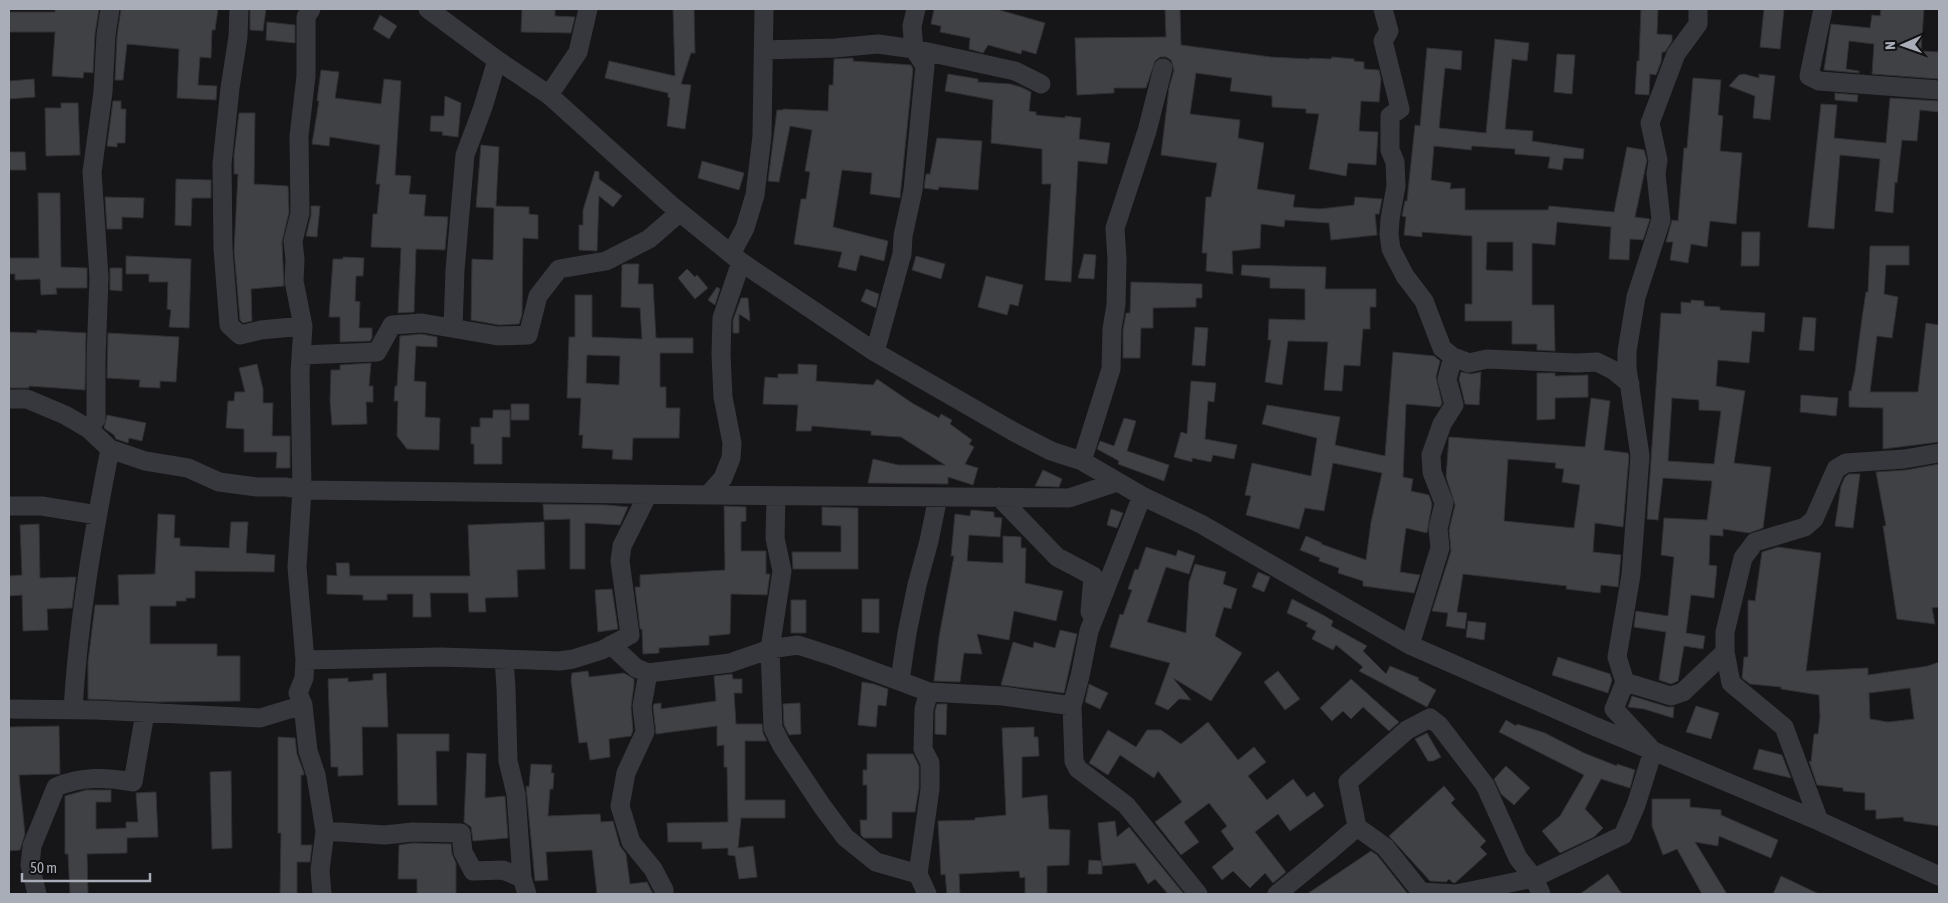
<svg xmlns="http://www.w3.org/2000/svg" width="1948" height="903" font-family="'Asap Condensed',sans-serif">
<style>
.building{fill:#404145;stroke:#303034;fill-rule:evenodd}
.lines{fill:none;stroke-linecap:round;stroke-linejoin:round}
.street{stroke:#37383d;stroke-width:19}
</style>
<rect width="100%" height="100%" fill="#161618"/>
<!-- building -->
<path class="building" d="M55,9h44l-4,25 -2,39 -9,-1 -1,6 -31,-2 3,-44h-46v-20h46z
M121,9h97l-3,21h-3l-1,28 -11,-1 -2,28 19,1 -1,14 -39,-2 2,-49 -52,-5 -4,36h-8l2,-44z
M250,9h16l-3,22 -13,-1z
M522,9h33v7l20,1 -4,16 -50,-1z
M673,9h21l1,44h-4l-10,31 10,1 -6,44 -18,-3 3,-28 -2,-1v-4l-63,-15 4,-17 66,15z
M934,9h62l49,14 -9,31 -14,-4 -1,4 -33,-9 -5,8 -14,-4 1,-11 -30,-6 1,-6 -10,-2z
M1165,9h15l1,36 90,12 38,2 1,-1 21,1 1,-2 22,2v2l10,1v7l15,1 2,9 -2,23 -18,-1 -2,30 19,1 -2,33 -28,-2 -2,13 -37,-7 10,-55 -13,-1v-4l-34,-2v-11l-42,-5 2,-13 -36,-5 -6,41 50,6 -2,18 26,5 -7,46 38,6 -2,12 27,2 34,-4 1,-8 27,2 -3,15h-4l2,21 -46,5 -2,-17 -44,-3 -1,7 -23,-3 -1,24 -28,3 1,23 -27,-3 1,-18h-5l4,-56h5l6,-34 -56,-8 8,-67 5,-18 -3,-10 -5,-3h-6l-5,4 -9,27h-32v5l-37,2 -2,-57 91,-1z
M1641,9h17l-1,25 15,1v6l-7,11h-3l-1,10 -5,13 -6,-1 -1,21 -14,-1 2,-33h2z
M1764,9h20l-4,40 -20,-2z
M1881,9h43l-3,42 18,1v27l-67,-5 2,-30 -25,-3 -3,28 13,2v2l-35,-3 7,-46 39,4 2,-13 8,1z
M380,15l17,11 -8,13 -16,-10z
M267,22l28,3v18l-29,-3z
M1495,39l34,4 -2,18 -15,-2 -7,70 28,2 -1,10 52,8 -1,10 -19,-1 -2,12 -14,-2 2,-11 -35,-3v-5l-43,-3 -1,4 -37,-4 -3,34 20,3 -1,6 15,-1v22h83l1,-4 65,6 13,-65 17,3 3,10 -12,57 15,2 -7,21 -13,-1 -1,21 -20,-1 2,-32 -54,-5 -2,23 -23,-2v62h22l1,46 -18,-1v-6h-25v-23h-47v-17h7v-68l-50,-4v5l-18,-2 2,-18 -4,-1 3,-15h2l8,-76 5,1 7,-78 35,3 -1,19 -16,-2 -6,60 47,5zM1487,242h26v29l-27,-1z
M1557,54l18,1 -3,39 -18,-2z
M853,58v3l58,4 2,4 -13,129 -30,-4 2,-21 -30,-3 -9,57 55,14 -4,20 -24,-6 -4,16 -18,-4 4,-15 -48,-8 7,-45h5l4,-27 -5,-1 7,-41 -22,-4 -11,56 -11,-1 9,-71h6v-1l45,2 1,-26h4l1,-26z
M321,70l18,2 -4,26 46,6 3,-25 17,2 -6,94 16,1 -2,18 17,1 -2,21 24,1 -3,33 -29,-1 -2,63 -16,1 3,-65 -30,-1 2,-33h4l3,-30h-4l4,-39 -50,-8 -1,9 -17,-2 7,-43h-2z
M948,74l30,5v3l32,2 11,3 10,5 -2,19 7,1v3l29,3v-2l16,2 -2,21 31,4 -3,21 -29,-3 -7,121 -26,-2 6,-96h-9v-35l-51,-6 2,-43 -48,-9z
M1744,74l15,4v-4l16,2 -5,44 -17,-2 2,-22 -26,-10 10,-11z
M1693,78l28,2 -3,35 5,1 -3,35 22,2 -6,71 -26,-3 -3,26 -16,-3 -3,19 -18,-3 3,-18h-7l6,-22 6,1 6,-73h3z
M34,79l1,18 -26,2v-18z
M1835,93l23,2 -1,7 -22,-2z
M445,96l16,7 -3,34 -16,-2 1,-3 -13,-1 1,-15h13z
M1890,98l49,3v11l-19,-2 -3,31 -15,-1 -5,43 -2,-1 -2,31 -18,-2 5,-52 -40,-4 -6,74 -26,-2 13,-123 16,1 -3,33 52,5z
M113,101h8v8h5l-1,34h-8v4l-10,-1z
M61,103h17l2,52 -34,1 -1,-48h16z
M239,113h16l-1,71 34,2 1,26 -7,30 2,44 -33,3 1,32 -9,2 -3,-3 -6,-69 4,-77h-4v-19z
M937,138l45,3 -4,49 -39,-3 -1,3 -14,-2 2,-14h4z
M481,145l18,2 -3,59 33,1v7l9,1v24l-15,-1 -1,77 -3,9 -20,1 -28,-5 1,-61 21,1 1,-52 -18,-1z
M9,152h16l1,18h-17z
M702,161l42,12 -5,17 -41,-12z
M595,171l4,1v7l23,17 -9,11 -14,-11 -2,55 -18,-1v-25h4v-15z
M176,179l35,1v18h-19l-1,28 -16,-1z
M38,193h22l1,74 26,1v20h-31l1,6 -16,1 -1,-16 -25,1v-6h-6v-16h30z
M105,197l39,1 -1,20 -21,-1v12h-15z
M311,206h9l-3,31 -11,-1 5,-21z
M1742,232h18l-1,34h-18z
M1870,246h39v19h-23l-2,29 14,3 -6,41 -15,-2 -7,56h48l8,-69 13,2v117l-56,7v-41l-34,-1v-16h2l4,-19 7,-54 4,-26h2z
M1084,254l12,1 -2,24 -16,-1z
M126,256l65,3 -2,69 -20,-1 2,-17 -4,-1 1,-27h-19v-8h-23z
M916,256l29,8 -4,15 -29,-9z
M343,257l21,1 -1,18h-7l-1,25 5,1 -1,26h13v10l-2,3 -30,1v-25h-11l4,-58h10z
M626,264h13l-1,20h15l3,54h37v15h-33v34h6v21h14l-1,30h-46l-1,22 -20,-1 1,-9 -31,-2 1,-13h-4l2,-37h-14l2,-61h6v-42h17v42l50,2 -2,-31 -19,-1 1,-42zM587,355l33,1 -1,29 -33,-2z
M1242,265l84,2 -1,22h51v18h-6v22h-7l-3,37 -16,-1 -2,26 -18,-1 4,-48 -40,-1 -6,44 -17,-3 6,-42h-3l1,-21 36,1v-31l-35,-1v-10l-29,-3z
M110,268h12v23l-12,-1z
M687,269l8,8 2,-2 11,13 -13,11 -17,-21z
M986,276l37,9 -5,21 -8,-2 -3,11 -29,-8z
M1131,282l71,2v14h-6v9l-43,1v20h-12l-1,30h-17v-28l3,-17h4z
M717,287l3,2 -5,16 -7,-5z
M866,289l13,5 -3,14 -15,-7z
M741,298h7l2,23 -11,-7v19h-6v-13z
M1691,300l13,1v5l16,1v3l45,3 -1,19 -12,-1 -3,32 -31,-3 -2,26 29,5 -11,72 37,4 -8,61 -14,5 -26,-4v7l-13,-1 -1,30 8,1 -3,32 -23,-3 -5,38 19,3 -2,13 -19,-3 -6,35 -7,3 -12,-4 7,-48 -32,-5 2,-16 32,5 6,-59 -13,-2 3,-37 43,2 5,-39 -49,-3 -5,42 -11,-1 14,-206 20,1v-12l10,1zM1672,398l27,2v10l22,1 -7,53 -46,-3z
M1803,317l13,1 -2,33 -15,-1z
M1195,327l13,1 -3,38 -13,-1z
M37,330l49,3 -1,57 -56,-4v2h-20v-56l28,1z
M108,333l71,4 -3,45 -16,-1v7l-21,-1 1,-7 -33,-2z
M421,334l16,3v10l-21,-1 -2,35 12,1 -1,35 15,1 -1,32 -32,-1 -10,-13 1,-35h-4l1,-15h2l3,-50z
M1393,352l41,4 6,5 -4,16 6,26 -2,4 -34,-3 -3,73 10,2 -2,12 18,4 3,9 -5,29 -21,-5 -6,44 20,3 -6,18 -51,-7v-5l-25,-8 1,-5 -20,-7 1,-3 -20,-8 6,-14 16,7 -1,1 45,16 5,-38 11,-49 -49,-10 -9,48 -19,-3 -6,21 -53,-14 5,-19 -6,-1 7,-32 59,13 6,-38 -55,-14 5,-19 73,12 -5,28 50,11z
M371,363l-2,23h4v16h-7l1,22 -35,1 -2,-24 1,-31h9v-5z
M257,364l6,25v14h10l-1,33h18v32h-14l1,-16h-33v-23l-18,-1 2,-27h6l1,-9h10l-6,-24z
M798,364l19,1 -1,16 57,4 4,-6 35,24 27,15 2,-4 11,6 -2,4 22,16 -3,4 5,3 -9,17 13,4 -5,17 -25,-8v7l-80,-1 5,-24 25,6h47l-44,-28 -30,-2v-4l-59,-5 -1,5h-15l2,-26 -35,-1 1,-16 1,-11 13,1v-4h20z
M1461,372l10,2 10,-2 -2,33 -14,-1 -6,-25z
M1537,373h18v3l33,-1v22l-33,1v21l-18,1z
M1191,381l25,2 -2,19 -6,-1 -3,38 32,6 -3,14 -21,-4 -2,7 -19,-4v4l-18,-5 7,-25 6,2z
M1801,395l37,3 -2,18 -36,-4z
M1591,398l19,3 -6,49 24,3 1,3 -6,71 -28,-4 -2,29 28,3 -3,32 -17,-2 -1,8 -34,-4 1,-3 -104,-12 -6,38 10,1 -2,16 -19,-3 2,-13 -16,-2 19,-60 -2,-21 6,-25 -9,-28 3,-40 136,10zM1508,459l48,4 -1,5 9,1 -2,13 18,3 -6,43 -70,-7z
M511,404h18v16h-18z
M493,410h17v27h-8v27h-28v-20h-3v-17h9v-9h13z
M107,415l39,8 -4,18 -13,-3 -1,5 -12,-4 -2,-4 -10,-7z
M1124,418l12,3 -9,30 42,14 -5,16 -46,-17 1,-3 -22,-12 3,-8 14,5z
M1939,464v143l-7,1 3,16 -38,-5 -14,-93h3l-10,-54 30,-2z
M1043,470l19,9 -3,8 -24,-1z
M1849,474h11l-7,54 -18,-2 6,-40 4,-9z
M543,504l64,1 21,2 -8,18 -35,-2v46h-15v-50l-26,1z
M724,506l22,1v14l-5,1v29h25v23h4l-3,21 -36,-1 -1,40 -21,2v9l-50,3v5l-16,1 -1,-25h-2l-5,-42h5v-12l85,-5z
M822,507l36,1v61h-65l-1,-17h49v-26l-19,-1z
M1111,509l12,4 -6,15 -10,-3z
M971,510l23,2v5l8,1 -2,19 -31,-2 -2,26 36,2v-27l18,1v11h5l-1,35 38,8 -7,30 -42,-10 -5,29 -32,-6 5,20 -18,-1 -4,29 -26,-1 5,-44 15,-81h-3l4,-42 15,2z
M158,514l17,1 -1,23h6v8l49,2 2,-26h17l-2,31 29,2 -1,17 -79,-1v27h-9v3h-10v5h-26v38h67v12h23v45l-84,1 -68,-3v-37l7,-57h24l-1,-30 37,-1z
M544,522l1,47 -28,1 1,27 -33,1 1,14h-17l-1,-19h-38l1,24h-18v-23h-26v6h-24v-5l-36,-1v-19l10,1 -1,-13h13l1,13h120l-2,-51z
M39,524l1,54 36,-1 -4,31 -25,1 1,21 -25,1 -1,-36 -13,1v-20l13,-1 -2,-50z
M1146,547l30,9 2,-6 17,6 -6,18 -23,-7 -19,55 39,11 3,-51 6,-18 31,8 -3,12 14,5 -6,20 -7,-2 -9,29 27,17 -31,48 -38,-23 18,22 -12,-1 -11,11 -13,-6 15,-41 -60,-16 10,-33 3,1 9,-25 -4,-1 7,-20 3,1z
M1778,547l43,6 -15,118 62,-3v7l60,-9 11,-4v164l-35,-5 -1,-4 -27,2v-9h-11v-17l-22,-2v-3l-26,-3 -8,-24 2,1 3,-28h4l2,-17 -1,-22 -38,-6v-2l-31,-3 -8,-6 2,-21h4v-57l7,1 7,-49zM1910,688l4,31 -26,3 -18,-3 -1,-26z
M1258,572l12,5 -6,15 -12,-5z
M612,589l6,40 -20,3 -3,-42z
M862,599h17v34l-17,-1z
M1292,599l31,16 10,6 -2,5 36,20 -4,5 23,23 4,-8 29,12 -1,2 18,10 -9,17 -68,-36 4,-4 -27,-22 -3,5 -21,-11 4,-8 -10,-5 2,-3 -21,-10z
M791,600h15v33h-15z
M1468,621l18,2 -2,17 -18,-3z
M1060,630l17,4 -13,59 -63,-8 12,-43 20,6 1,-6 21,6z
M1558,657l52,17 2,6 -4,13 -56,-18z
M588,671l1,6 35,-4 10,6v6l-3,22 2,23 -2,6 -22,3 1,18 -20,3 -3,-18 -8,1 -8,-63 1,-7z
M1278,671l22,28 -15,11 -21,-28z
M386,673l2,54h-26l1,48 -25,1v-9h-7l-3,-88 20,-1v4l25,-2v-6z
M732,674l1,5h9v14h-8l2,31h26l1,9 4,8h-22v59h40v18h-44l-3,30 15,-2 4,31 -18,2 -4,-23 -7,-1v-7l-26,1v-7h-34l-1,-19 61,-1 -1,-55h-3v-22l-7,1v-20l-61,8 -3,-28 1,-2 7,-1v6l55,-8 -2,-25z
M1351,679l48,43 -10,9 -26,-24 -12,12 -8,-8 -11,10 -12,-13z
M862,682l12,2 14,5 -2,17 -8,-1 -2,22 -18,-2z
M1089,684l19,9 -8,16 -15,-7z
M1632,696l36,11h6l-1,11 -29,-9 -16,-2z
M800,703l1,31 -12,1 -5,-10 -1,-21z
M937,704h10l-1,31 -11,-1v-23z
M1696,706l23,7 -8,26 -25,-7z
M1506,720l10,6 1,-2 28,9 39,20 33,13v-2l18,6 -5,18 -29,-9 -16,30 18,19 -9,9 -34,16 -18,-22 18,-15 24,-41 -85,-43z
M1208,722l30,38 16,-13 12,15 -18,14 19,24 26,-21 14,18 7,-5 10,14 -34,25 -12,-17 -23,18 31,40 -13,11 -8,-10 -15,15 -17,-17 -11,9 -10,-13 22,-18 -13,-18 6,-5 -18,-23 -25,19 15,20 -18,13 -26,-33 27,-20 -24,-31 -4,7 -34,-23 -12,20 -19,-12 19,-33 28,17 11,-17h14l20,14z
M59,726l1,48 -41,1 6,59 -5,16 -11,1v-124z
M1034,727v10h4l1,19 -17,1v41l25,-3 2,34 21,1 -1,35 -22,1v28h-22v-17l-5,1 -1,-7 -60,3 1,20h-13l-2,-20 -4,1 -3,-54 37,-1v-2l31,-3 -4,-87z
M1427,733l14,24 -8,4h-5l-13,-22z
M397,734h52v17h-13l1,54h-39z
M278,737l17,1 2,16 7,19v2h-3v70h11l-2,17h-13v32h-17l1,-61h-3z
M1759,749l23,6 9,23 -38,-9z
M467,753l19,1 -1,44 20,-2 3,42 -35,3 -2,-14 -7,-5z
M867,754h46l6,12v22l-4,24h-23v26h-28l-3,-3 -1,-15h7v-35h-4v-15h4z
M531,764l21,1 -1,8h3l-1,16h-3l-2,27 52,-2 1,8 12,-1 7,25 6,8 4,30 17,-2 6,12h-56l-5,-44 -46,2 2,28 -13,1 -9,-95 3,1z
M1506,766l24,22 -16,17 -13,-11 -7,-15z
M231,771l1,77 -20,1 -2,-77z
M1444,786l11,13 -4,4 35,38 -6,6 7,7 -32,29 -3,-1 -3,-3 -3,3 -16,-1 -41,-45z
M86,790h25v12h-15v27l30,-1v-6h12l-2,-29 20,-1 2,45 -31,1v15l-40,1 1,40h-18l-2,-40h-3v-58z
M1652,799h38v8l31,3v5l57,25 -7,18 -52,-22 -1,10 -23,-4 32,52h-25l-25,-45 -14,6 -11,-29z
M1115,821l2,16 12,-10 55,67h-16l-13,-15 -7,5 -13,-21 -33,3 -4,-43z
M413,843l38,1 1,10 4,9v31h-39v-15h-19l1,-34z
M1371,851l6,4 31,39h-101z
M1089,860l13,1v13h-14z
M1608,874l14,20h-42z
M1781,876l38,18h-46z"/>
<g class="lines">
<!-- street -->
<path class="street" d="M239,9l-1,28 -8,51 -8,76 1,85 6,76 11,10 21,-5 42,-4
M428,9l69,51 52,35 123,111 69,56 134,90 141,81 35,18 31,10 60,35 59,28 209,121 184,81 225,95 120,55
M1383,9l6,22 -6,10 17,68 -10,7v34l5,12 1,24 -6,33 -1,15 2,15 14,27 19,25 18,47 11,9 16,6 18,-4 89,4 21,-1 16,8 17,14
M1823,9l-14,67 10,5 120,9
M763,50l72,-2 43,-4 36,5 101,22 26,13
M549,95l29,-43 10,-43
M731,254l14,-26 10,-33 7,-59 2,-127
M453,328l2,-58 10,-115 18,-48 14,-47
M875,352l27,-98 1,-18 10,-46 12,-124 -11,-17 -2,-23 4,-17
M301,355l76,-3 15,-27 30,-2 76,13 30,-1 10,-39 21,-27 47,-8 43,-22 30,-26
M9,399h18l38,16 24,14 21,20 35,12 43,7 31,14 38,5h29l16,3c256,4 511,6 767,8l48,-16
M89,429l7,-10v-60l3,-82 -7,-105 11,-80 3,-57 4,-26
M1082,461l29,-92 1,-40 4,-24 1,-45 -2,-32 32,-97 16,-63
M708,495l15,-17 8,-20 1,-15 -9,-46 -2,-43 1,-36 19,-56
M776,496l-1,42 7,33 -12,78 3,79 9,18 40,60 23,31 31,25 42,12
M1142,496l-53,135 -9,45 -8,30 2,55 4,8 48,36 72,89
M999,497l58,60 36,19 -3,36
M9,506h33l55,9
M611,645l25,23 12,5 82,-10 40,-14 28,-4 37,12 94,35 74,4 69,10
M1410,645l30,-97 -2,-19 6,-26 -12,-31 -1,-17 11,-31 12,-19 -7,-26 6,-22
M504,659l2,29 2,73 8,33 6,84
M305,660l135,-3 120,4 13,-2 29,-9 28,-15 -10,-74 2,-15 25,-50
M648,673l-6,33 3,26 -19,41 -6,33 11,36 22,27 11,21v4
M900,680l7,-47 10,-48 12,-44 9,-44
M1625,682l46,14 12,-4 42,-40
M303,705l5,46 8,24 9,56 60,4 28,-3 48,1 2,19 10,19 30,-1 19,8 5,16
M9,709l87,1 164,8 43,-13 -5,-12 6,-15 1,-18 -8,-93 5,-77 -2,-117 3,-47 -9,-45 1,-21 -2,-19 7,-28 -1,-77 7,-60v-59l5,-8
M73,710c5,-88 20,-174 37,-261
M1819,821l-35,-94 -53,-44 -6,-31v-20l18,-74 12,-16 50,-15 9,-8 22,-50 10,-6 58,-4 35,-6
M1357,827l28,20 36,45 35,2 78,-16 89,-43 13,-30 17,-54 -39,-42 11,-27 -8,-25 14,-82 9,-119 -13,-88v-17l9,-54 25,-77 -5,-46 2,-14 -8,-37 26,-69 22,-30v-15
M37,894l-7,-29 2,-19 24,-59c26,-11 50,-10 77,-5l12,-69
M322,894l-2,-24 5,-39
M927,894l-9,-20 12,-85v-26l-7,-14 1,-40 5,-17
M1277,894l50,-41 30,-26 -9,-45 59,-52 23,-12 9,7 46,60 33,73 16,20 7,16"/>
</g>
<!-- border -->
<rect width="1948" height="903" fill="none" stroke="#a8adb8" stroke-width="20"/>
<!-- north arrow -->
<g transform="translate(1903 45) rotate(268)" stroke="#111113" stroke-width="4" paint-order="stroke">
<path d="M0-4L9 19L0 12L-9 19Z" fill="#a8adb8"/>
<text y="-8" font-size="14" font-weight="bold" text-anchor="middle" fill="#a8adb8">N</text>
</g>
<!-- scale -->
<path d="M22 873v8h128v-8" fill="none" stroke="#a8adb8" stroke-width="2.5"/>
<text x="30" y="873" font-size="15" fill="#a8adb8" stroke="#111113" stroke-width="4" paint-order="stroke">50 m</text>
</svg>
